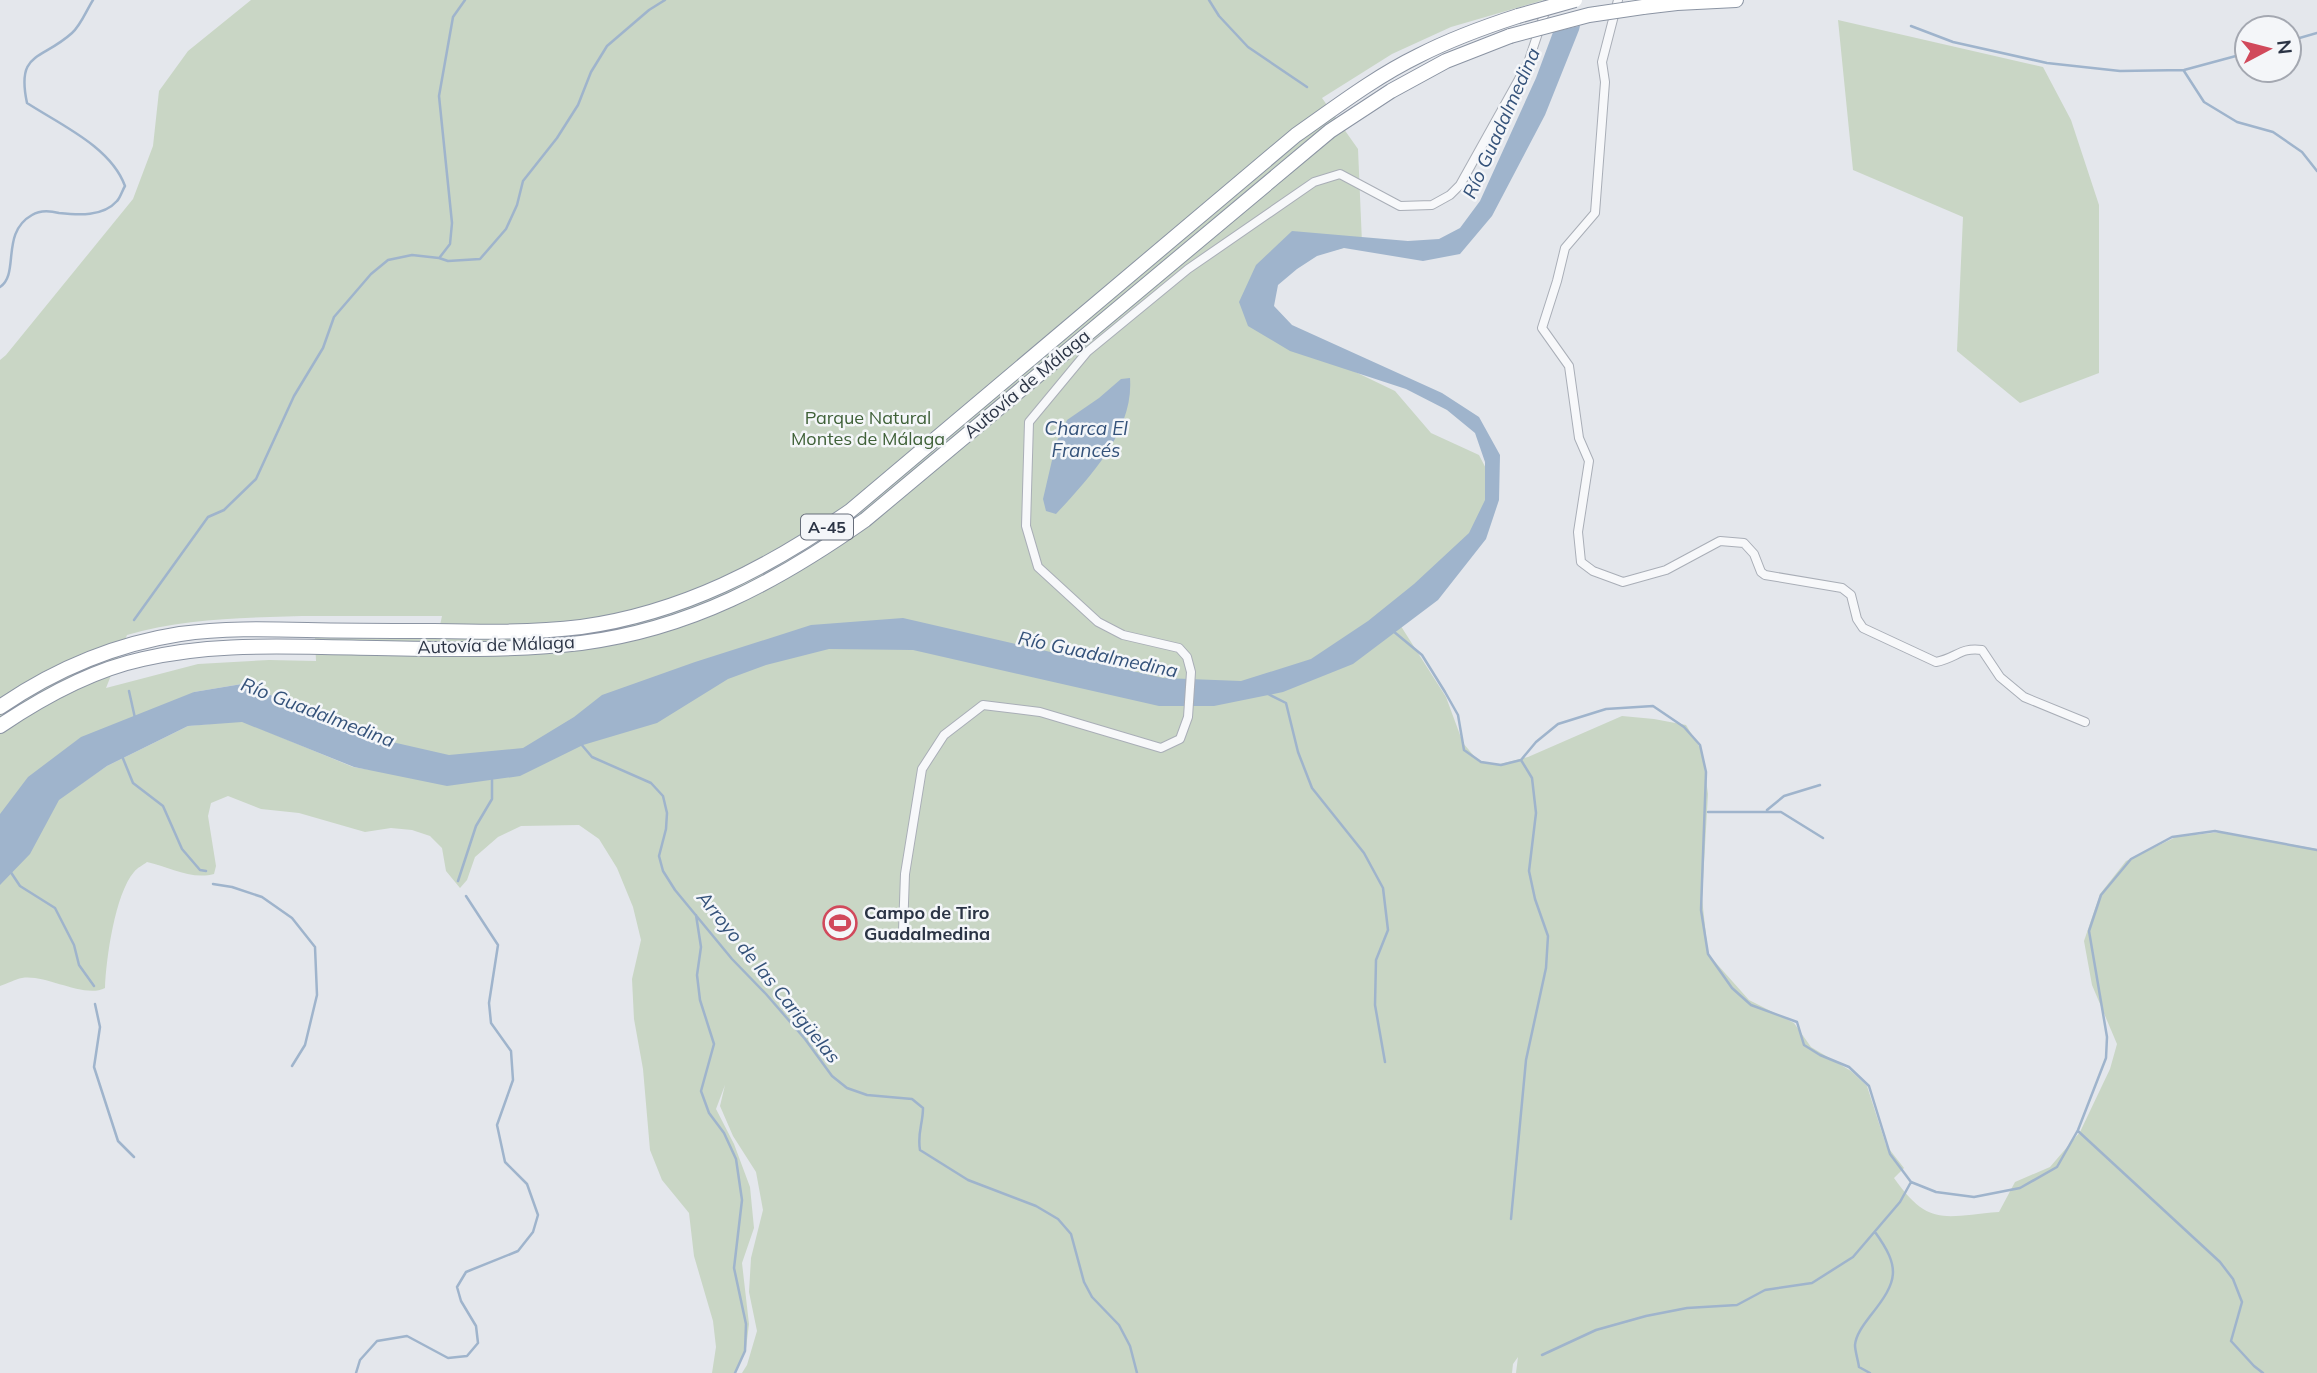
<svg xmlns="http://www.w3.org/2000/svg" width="2317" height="1373" font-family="Mulish,sans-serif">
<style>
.green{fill:#c9d6c5;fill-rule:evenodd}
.water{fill:#9fb4cc}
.pier{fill:#e4e7ec}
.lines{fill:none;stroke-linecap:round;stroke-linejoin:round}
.stream{stroke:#9fb4cc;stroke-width:2.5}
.minor-casing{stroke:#a9aeb7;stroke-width:10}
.motorway-casing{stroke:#8b94a3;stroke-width:16}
.minor{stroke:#f7f8fa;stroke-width:8}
.motorway{stroke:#fff;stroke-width:14}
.motorway-bridge-casing{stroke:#8b94a3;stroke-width:16;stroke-linecap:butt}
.motorway-bridge{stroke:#fff;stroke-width:14}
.labels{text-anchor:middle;stroke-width:5;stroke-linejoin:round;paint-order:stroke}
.shield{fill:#f4f6f9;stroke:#676e7b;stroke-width:2}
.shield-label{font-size:16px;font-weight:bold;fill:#2b3445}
.street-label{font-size:18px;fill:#2b3445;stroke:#f4f6f9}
.park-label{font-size:18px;fill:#3f6138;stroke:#f4f6f9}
.poi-label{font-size:18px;font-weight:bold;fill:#2b3445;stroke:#f4f6f9;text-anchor:start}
.water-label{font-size:19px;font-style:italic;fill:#34527a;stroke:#f4f6f9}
</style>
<rect width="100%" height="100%" fill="#e4e7ec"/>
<!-- green -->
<path class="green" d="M251,0h1293l-93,27 -59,27 -70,44 36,51 4,94 -91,24 2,50 45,37 77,37 36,42 48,22 15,29 -9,27 -36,60 -52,49 49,77 17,46 16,19 21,2 28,-7 94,-41 32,3 32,6 16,26 6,43 -6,104 6,56 41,46 45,23 17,24 40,24 16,15 19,59 18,23 -10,10c35,50 51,38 105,34l16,-30 35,-15 30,-35 30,-63 7,-25 -25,-59 -8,-44 16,-47 26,-33 50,-24 45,-5 96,17v524h-801l2,-16 -5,7 -1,9h-770l5,-8 10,-34 -8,-39 2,-34 12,-48 -7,-38 -23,-36 -13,-30 5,-21 -9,24 18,35 16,43 4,41 -12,35 7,61 -3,24 -11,25h-23l4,-26 -3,-26 -19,-65 -5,-43 -27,-33 -12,-30 -7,-81 -9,-50 -2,-40 9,-39 -8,-33 -16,-39 -18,-29 -20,-14 -58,1 -23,11 -23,20 -8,23 -7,8 -14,-17 -4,-23 -12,-12 -18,-6 -21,-2 -26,4 -66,-19 -38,-4 -33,-13 -17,7 -3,13 8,50 -2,8c-23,6 -45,-7 -67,-12 -4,3 -10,6 -13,10 -19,22 -28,87 -29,116 -21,11 -59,-14 -83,-10 -7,1 -15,6 -22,8v-626l6,-5 127,-156 20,-53 6,-55 29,-40zM302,616h140l-5,23 -122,-1 1,23 -47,-1 -71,4 -92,24 21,-53c57,-17 116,-17 175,-19zM242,684l84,32 45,54 -18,-3 -111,-46 -54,5 -81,40 -44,30 131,-104z
M1838,20l205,47 28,53 28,85v168l-79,30 -63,-52 6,-134 -110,-47z"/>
<!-- water -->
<path class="water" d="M1565,0h21l-7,30 -34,85 -53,101 -32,38 -37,7 -79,-13 -27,8 -20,13 -19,16 -4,21 18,19 150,68 37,24 21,38 -1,45 -13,39 -48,61 -85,64 -70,28 -69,14h-55l-246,-56 -84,-1 -63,16 -38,14 -71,44 -74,22 -63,31 -73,10 -93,-19 -112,-45 -54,4 -81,40 -48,34 -29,54 -30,31v-71l28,-37 53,-40 113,-45 48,-8 150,58 57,13 74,-7 51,-31 28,-22 93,-33 116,-37 92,-7 260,60 78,3 70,-22 57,-38 46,-37 55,-51 16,-33v-38l-10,-29 -28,-23 -41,-21 -116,-38 -42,-25 -9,-24 17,-37 36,-34 116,10 31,-2 21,-11 20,-27 56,-123z
M1130,378c4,53 -41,100 -74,136l-10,-3 -3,-12 13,-56 11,-23 32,-22 22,-19z"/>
<!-- pier -->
<path class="pier" d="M1561,0h29l-7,25 -34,8z"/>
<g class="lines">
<!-- stream -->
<path class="stream" d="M1209,0l10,16 29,31 59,40
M1911,26l42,16 94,21 73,8 64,-1 63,-17
M2289,41l28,-8
M2184,71l20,31 33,20 36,10 29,20 15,19
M440,257l10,-13 2,-21 -13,-127 14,-79 12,-17
M0,287c20,-13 0,-54 32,-72 8,-5 19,-4 27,-2 19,2 44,4 58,-12 3,-3 5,-10 8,-15 -14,-39 -64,-61 -98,-83 -11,-52 14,-42 45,-70 9,-8 14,-22 21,-33
M134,620l74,-103 16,-7 32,-31 38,-83 29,-48 11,-31 37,-43 17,-14 24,-5 27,3 9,3 32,-2 26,-30 11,-24 6,-24 34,-43 21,-33 13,-33 16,-26 42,-36 16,-10
M1393,631l29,24 23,37 13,23 6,35 17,12 20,3 20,-5 15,-18 22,-18 48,-15 47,-3 31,21 16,18 6,27 -5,138 7,44 24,34 19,17 46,17 7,23 16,10 29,12 20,19 21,68 21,28 25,10 38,5 46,-9 37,-21 21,-37 28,-72 1,-21 -18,-106 12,-36 30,-36 41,-22 43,-6 102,19
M129,691l6,27
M1268,694l18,9 12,49 14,36 52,65 19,35 5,42 -12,30 -1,45 10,57
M581,744l11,13 59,26 12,13 4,17 -1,16 -7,27 4,15 12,19 57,69 34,35 39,45 27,37 15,12 20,7 45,4 11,9c0,16 -6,25 -3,42l48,30 68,26 22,13 13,15 13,48 8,15 27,28 11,21 7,27
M122,756l11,27 30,23 19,43 18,21 6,1
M1767,810l17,-14 36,-11
M1708,812h73l42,26
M10,871l10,15 35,22 19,37 5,20 15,21
M458,881l18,-55 16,-27v-19
M213,884l19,3 30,10 30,21 23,29 2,48 -12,50 -13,21
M696,915l5,32 -4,28 3,25 14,44 -13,47 8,22 15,20 12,26 6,41 -8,68 12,56 -1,27 -10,22
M95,1004l5,23 -6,40 24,74 16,16
M2078,1131l142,131 13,17 9,23 -11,39 23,25 9,7
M1511,1219l15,-159 20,-92 2,-32 -13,-37 -6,-28 7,-58 -4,-35 -11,-18
M1542,1355l54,-25 50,-14 41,-8 50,-3 28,-15 47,-7 41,-26 47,-55 11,-20
M356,1373l4,-13 17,-19 30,-5 41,22 19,-2 11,-13 -2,-17 -15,-25 -4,-14 9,-15 52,-21 15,-19 5,-17 -11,-31 -22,-22 -8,-37 16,-45 -2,-29 -20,-28 -2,-20 9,-58 -32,-49
M1870,1373l-11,-6c-1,-7 -4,-16 -4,-22 1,-11 10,-22 16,-30 27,-34 30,-47 4,-83"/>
<defs>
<path id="minor" d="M1618,0l-16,62 3,20 -10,131 -30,35 -8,33 -15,47 27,38 10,72 10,23 -11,71 3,30 12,9 30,11 43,-12 54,-29 24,2 10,11 7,18 4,3 77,13 9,7 6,24 6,9 73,34c21,-4 24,-15 46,-12l18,27 24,20 61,25
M903,931l2,-57 17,-105 22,-34 39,-30 57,7 121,36 19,-9 8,-22 3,-45 -4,-15 -8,-9 -56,-13 -25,-13 -60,-55 -12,-41 3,-104 58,-70 101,-83 126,-87 26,-8 60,32 32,-1 18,-10 10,-10 68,-122 21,-63"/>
<path id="motorway" d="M1643,7l34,-4 59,-3
M0,707c54,-37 116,-63 180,-73 42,-6 85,-5 127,-4 42,1 84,1 127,1 49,1 98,2 147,-4 101,-14 187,-59 269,-116l446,-376c40,-28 79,-58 122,-79 33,-17 66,-29 100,-40
M0,726c43,-29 92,-56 143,-67 59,-14 118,-13 179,-12 86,1 174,6 259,-4 109,-14 196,-61 284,-123l465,-389 61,-40 55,-30 64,-25"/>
</defs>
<!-- minor casing -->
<use href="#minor" class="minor-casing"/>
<!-- motorway casing -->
<use href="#motorway" class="motorway-casing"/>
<!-- minor -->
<use href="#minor" class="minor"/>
<!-- motorway -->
<use href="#motorway" class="motorway"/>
<defs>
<path id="motorway-bridge" d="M1518,16l57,-16
M1510,36l79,-21 54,-8"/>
</defs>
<!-- motorway-bridge casing -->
<use href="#motorway-bridge" class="motorway-bridge-casing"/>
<!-- motorway-bridge -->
<use href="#motorway-bridge" class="motorway-bridge"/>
</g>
<!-- icons -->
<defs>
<symbol id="stadium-ring" viewBox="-11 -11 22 22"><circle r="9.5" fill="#f4f6f9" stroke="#d1495b" stroke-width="1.5"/><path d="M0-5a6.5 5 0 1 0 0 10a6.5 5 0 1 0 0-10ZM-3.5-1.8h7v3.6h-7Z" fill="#d1495b"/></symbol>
</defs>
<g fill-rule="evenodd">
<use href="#stadium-ring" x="821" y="904" width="38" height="38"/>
</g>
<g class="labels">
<!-- shield labels -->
<rect class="shield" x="801" y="514.5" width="52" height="25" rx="5"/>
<g class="shield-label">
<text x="827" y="533">A-45</text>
</g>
<!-- street labels -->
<g class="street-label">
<text transform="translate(1027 384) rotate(-40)" y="6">Autovía de Málaga</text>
<text transform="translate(496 645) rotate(-2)" y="6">Autovía de Málaga</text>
</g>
<!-- park labels -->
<g class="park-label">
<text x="868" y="424">Parque Natural<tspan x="868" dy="21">Montes de Málaga</tspan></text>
</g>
<!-- poi labels -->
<g class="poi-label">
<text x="864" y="919">Campo de Tiro<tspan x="864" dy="21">Guadalmedina</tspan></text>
</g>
<!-- water labels -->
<g class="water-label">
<text transform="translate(1501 123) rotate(-66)" y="7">Río Guadalmedina</text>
<text x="1086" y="435">Charca El<tspan x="1086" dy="22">Francés</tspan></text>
<text transform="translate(1098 654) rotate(12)" y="7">Río Guadalmedina</text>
<text transform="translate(318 712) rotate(21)" y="7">Río Guadalmedina</text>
<text transform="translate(769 977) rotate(51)" y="7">Arroyo de las Carigüelas</text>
</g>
</g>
<!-- north arrow -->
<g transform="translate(2268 49) rotate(83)"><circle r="33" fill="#f4f6f9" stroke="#a4a8b1" stroke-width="2"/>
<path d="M0-5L12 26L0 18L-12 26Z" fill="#d1495b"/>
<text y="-10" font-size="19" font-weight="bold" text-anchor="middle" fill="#2b3445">N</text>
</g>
</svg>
